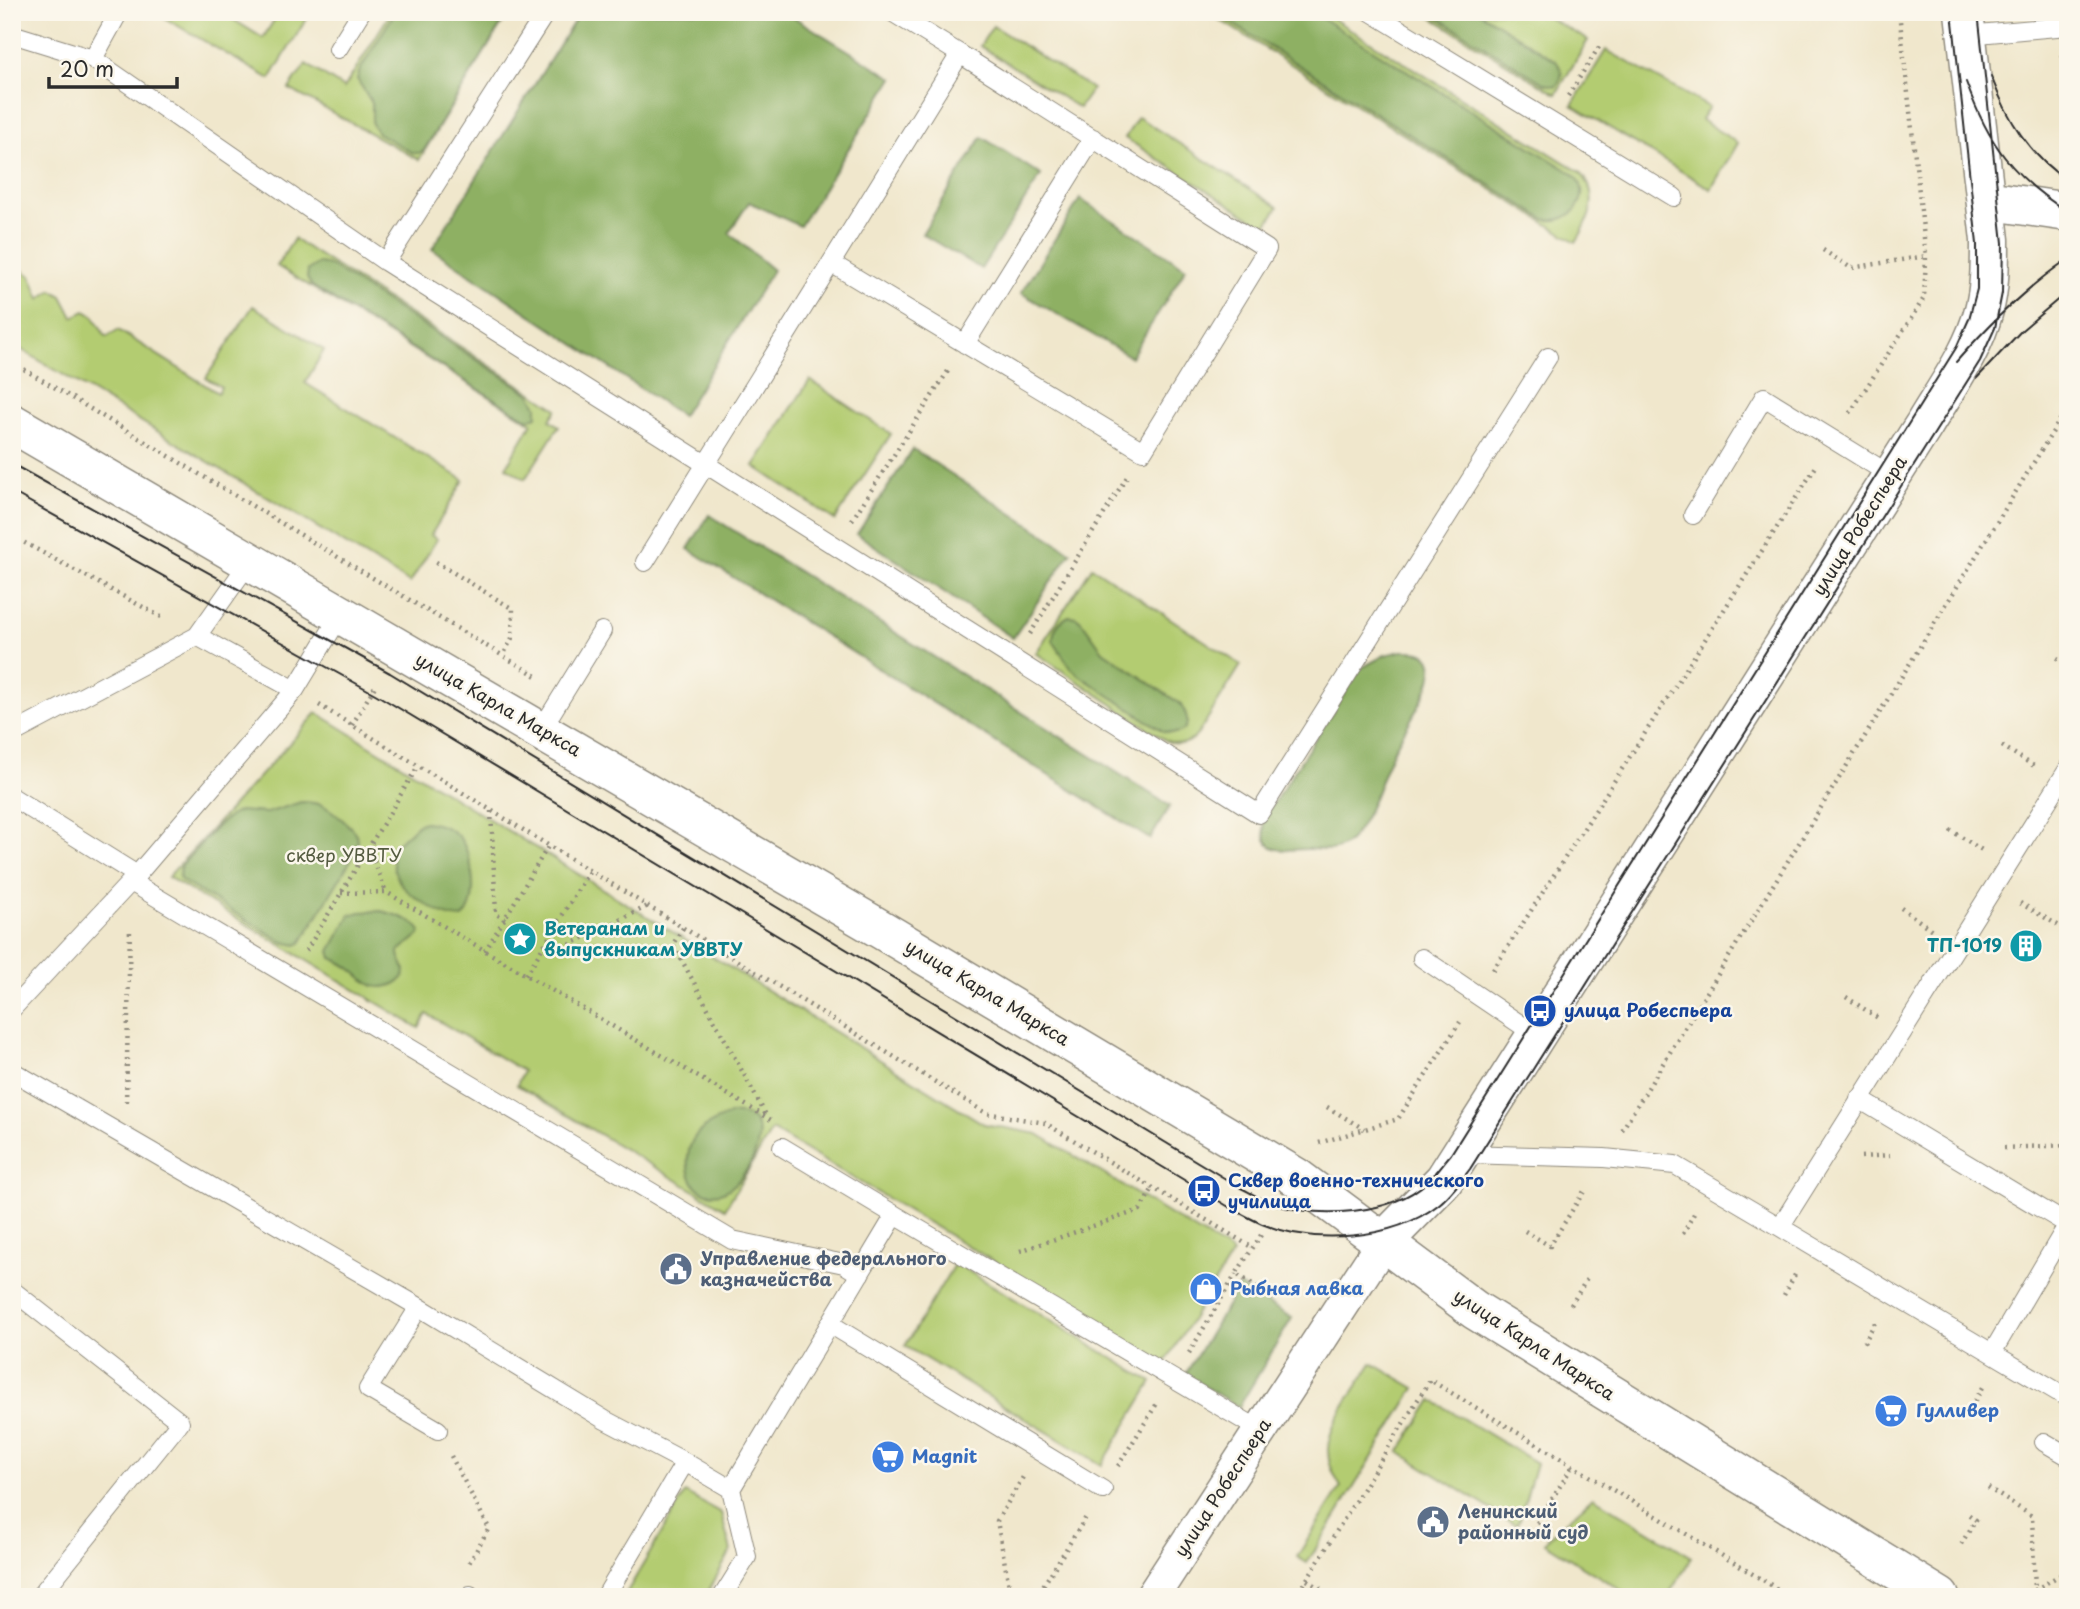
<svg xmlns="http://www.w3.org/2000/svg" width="2080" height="1609" font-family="'Playpen Sans',sans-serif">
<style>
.green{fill:#b3cc71;stroke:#6f7c4e;stroke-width:2}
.forest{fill:#8eb063;stroke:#5c6e47;stroke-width:2}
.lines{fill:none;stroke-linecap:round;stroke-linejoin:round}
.lane-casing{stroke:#8e897c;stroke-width:20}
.street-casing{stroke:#8e897c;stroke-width:36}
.secondary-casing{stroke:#8e897c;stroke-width:41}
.path{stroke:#8e897c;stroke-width:4.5;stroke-dasharray:2 5;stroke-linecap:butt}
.lane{stroke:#fff;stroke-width:18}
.street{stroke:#fff;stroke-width:33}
.secondary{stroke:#fff;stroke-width:38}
.tram{stroke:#2b2b2b;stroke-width:2}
.labels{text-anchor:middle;stroke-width:5;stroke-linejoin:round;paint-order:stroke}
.street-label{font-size:18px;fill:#2b2b2b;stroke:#fbf7ec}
.park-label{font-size:18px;fill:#545b40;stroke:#fbf7ec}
.culture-label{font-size:18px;font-weight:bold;fill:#0d838f;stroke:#fbf7ec;text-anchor:start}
.transit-label{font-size:18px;font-weight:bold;fill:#164399;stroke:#fbf7ec;text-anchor:start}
.service-label{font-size:18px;font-weight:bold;fill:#4e5e75;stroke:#fbf7ec;text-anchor:start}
.shop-label{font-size:18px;font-weight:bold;fill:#366cbe;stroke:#fbf7ec;text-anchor:start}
</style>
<rect width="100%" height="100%" fill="#fbf7ec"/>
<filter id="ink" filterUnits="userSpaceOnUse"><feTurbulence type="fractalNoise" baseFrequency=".0143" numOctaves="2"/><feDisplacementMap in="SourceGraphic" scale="14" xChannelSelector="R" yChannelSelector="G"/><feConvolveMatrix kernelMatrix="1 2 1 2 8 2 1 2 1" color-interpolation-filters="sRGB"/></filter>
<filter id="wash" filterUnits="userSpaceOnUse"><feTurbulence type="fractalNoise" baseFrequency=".00686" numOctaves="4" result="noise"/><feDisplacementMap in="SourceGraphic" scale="28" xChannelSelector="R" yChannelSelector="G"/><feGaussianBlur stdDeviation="1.57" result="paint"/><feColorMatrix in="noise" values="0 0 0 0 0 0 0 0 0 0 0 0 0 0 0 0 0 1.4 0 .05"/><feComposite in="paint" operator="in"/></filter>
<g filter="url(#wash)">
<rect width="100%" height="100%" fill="#f0e7cc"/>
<!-- green -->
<path class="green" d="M154,12h67l42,26 16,-26 31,1 -40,66z
M391,12h118l-90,148 -130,-71 17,-25 38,24z
M1207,12h115l258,160c21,22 10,48 -4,70z
M1423,12h115l50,28 -32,54z
M993,26l99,63 -13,19 -99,-62z
M1606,50l103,57 -8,13 37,23 -27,46 -139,-84z
M1138,117l140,90 -13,20 -140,-89z
M294,239l263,170 -7,11 9,6 -34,53 -19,-12 26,-44 -255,-157z
M20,269l11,7 9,23 12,-9 10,6 11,21 12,-6 8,4 13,22 12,-7 100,63 3,-6 -15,-9 47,-72 71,44 -19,33 159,97 -33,55 6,4 -27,44 -398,-239v-70z
M810,380l81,54 -56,86 -81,-54z
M1092,567l149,98 -43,69c-10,11 -17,12 -31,7l-131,-88z
M317,713l667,411 54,10 195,119 -68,110 -393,-233 -47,79 -208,-124 6,-14 -96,-57 -8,14 -251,-151z
M955,1263l197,119 -50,83 -197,-119z
M1372,1363l43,25 -108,175 -10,-6 44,-70c-7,-11 -13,-23 -13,-36 -1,-27 30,-65 44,-88z
M1432,1400l104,63 -16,56 -4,6 -117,-73z
M685,1493l36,20 10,38 -26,46h-81z
M1593,1497l99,60 -25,40h-35l-87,-54 4,-6z"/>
<!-- forest -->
<path class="forest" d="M395,12h114l-85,138 -5,3h-6l-35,-20 -6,-9v-21l-15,-24 3,-9z
M580,12h205l108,66 -93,148 -51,-24 -20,31 44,37 -91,146 -250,-167z
M1214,12h98l260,161c24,18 2,54 -28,46z
M1429,12h50l77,49c7,9 8,16 0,25l-11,-2z
M982,137l59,38 -60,94 -59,-35z
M1080,199l106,69 -55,89 -110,-64z
M319,263l10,2 201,129 7,12v10l-8,3 -7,-3 -210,-130 -5,-8 1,-8z
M913,449l158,103 -58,86 -156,-104z
M709,515l461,291 -20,33 -462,-290z
M1069,616l7,1 5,4 22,30 76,52c15,17 9,36 -16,28l-83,-55 -9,-8 -18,-27c0,-11 6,-20 16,-25z
M1401,651c9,0 24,-2 29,9 2,4 2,11 1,16 -4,22 -31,59 -41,82 -11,24 -23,69 -44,86 -11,9 -24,5 -37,5 -28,0 -48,9 -45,-31l97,-150 24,-13z
M301,802c23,0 27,6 44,20 12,11 17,16 9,33l-53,88 -5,2 -13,-3 -101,-61 -3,-4 2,-11 37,-41 12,-9 9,-5 28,2z
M425,822c12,1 27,6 35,16 13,19 20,63 3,80 -13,0 -20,-4 -31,-10 -27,-16 -41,-26 -40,-60l26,-24z
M381,911c13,3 33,9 40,20l-2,4 -20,16c-1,8 6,13 6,21 0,5 -5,10 -10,12 -23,9 -28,-3 -44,-15 -6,-5 -13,-8 -19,-11l-2,-7 20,-36 10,-3z
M732,1114c53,-4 15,74 -12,79 -35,7 -41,-42 -21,-61 10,-9 21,-13 33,-18z
M1239,1286l53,32 -53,89 -54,-32z"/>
</g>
<g filter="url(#ink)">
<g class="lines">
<defs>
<path id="lane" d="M892,12l68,42 -129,209 312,188 124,-202 -307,-195
M1371,12l303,185
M12,34l81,25 293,203 873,552 289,-457
M1967,35l101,-9
M338,49l23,-37
M93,59l26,-47
M386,262l160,-250
M965,344l128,-206
M1693,515l71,-118 128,79
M645,562l186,-299
M197,636l98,54
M541,730l61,-99
M12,734l185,-98 53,-75
M2068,769l-288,458 212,126 76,-129
M12,797l125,78 -125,134
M137,875l158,-185 46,-76
M131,882l601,358 112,24 16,10
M1422,958l114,77
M12,1071l407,236 186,113 80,42
M1859,1099l208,125
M782,1147l113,68
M1462,1154l142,4 71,7 105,62
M12,1290l168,132 -141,175
M419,1307l-51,82 70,41
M830,1324l273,166
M1992,1353l76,45
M2044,1442l24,14
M469,1597l1,-2 2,2
M605,1597l80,-135 46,27 164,-274 365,215
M722,1597l25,-40 -16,-68"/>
<path id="street" d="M1152,1597l232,-356"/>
<path id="secondary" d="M1986,200l82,12
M12,423l870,507 414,247 179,133 465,287
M1384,1241l60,-61 480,-755c22,-37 49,-73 60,-115 6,-22 6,-47 6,-70l-26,-228"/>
</defs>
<!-- lane casing -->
<use href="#lane" class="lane-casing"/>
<!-- street casing -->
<use href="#street" class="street-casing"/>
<!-- secondary casing -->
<use href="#secondary" class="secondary-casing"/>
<!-- path -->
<path class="path" d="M2062,55l6,12
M1568,96l31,-49
M1823,250l28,18 75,-12
M12,362l528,316
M1850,413l74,-115 2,-42 -27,-244
M852,520l98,-152
M12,536l153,83
M436,562l77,47 -1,29 -9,18
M1030,634l98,-159
M2057,658l11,6
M319,705l667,408 59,10 208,125
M352,725l25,-42
M2002,746l32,20
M491,811l5,103 9,5
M1950,830l32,20
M369,848l17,44
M341,893l45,-1 385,228
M2020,903l48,28
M1901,908l31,22
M683,928l-10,16 94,173
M545,944l12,7 91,-45
M306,951l112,-185
M485,951l64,-106
M1493,970l324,-505
M526,975l64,-105
M1846,997l32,21
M126,1102l4,-173
M1327,1107l37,22
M1622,1130l446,-723
M1319,1143l79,-24 62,-97
M2004,1148l64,-3
M1861,1157l29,-2
M1525,1231l25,15 36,-58
M1683,1234l13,-24
M1261,1235l-25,39 40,24
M1020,1251l120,-41 13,-22
M1784,1295l13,-24
M1571,1305l17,-28
M1864,1343l13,-24
M1189,1353l47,-79
M1971,1407l14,-23
M451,1456l38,72 -21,37
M1118,1466l38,-61
M1988,1488l44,28 3,74 33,-20
M1537,1523l35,-56
M1961,1544l15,-24 -8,-6
M1307,1580l16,10 -4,7
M1011,1597l-14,-76 26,-44
M1036,1597l52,-83
M1296,1597l134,-217 361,217"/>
<!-- lane -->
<use href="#lane" class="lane"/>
<!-- street -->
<use href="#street" class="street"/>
<!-- secondary -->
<use href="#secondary" class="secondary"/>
<!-- tram -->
<path class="tram" d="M1991,76c16,42 38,80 77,105
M1966,82c22,61 46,95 102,130
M1956,362c34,-39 69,-74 112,-103
M1977,378l45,-48 46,-39
M12,464l378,209 849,514c11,5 22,13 34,17 45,14 117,12 154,-22 9,-8 16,-19 24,-28l505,-806 13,-29 8,-30v-45l-25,-232
M12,492l365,203 852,512c11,6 22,12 33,17 52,21 131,16 176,-19 13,-10 22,-23 32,-36l510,-808 15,-33 7,-35 1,-50 -25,-231"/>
</g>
</g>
<!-- icons -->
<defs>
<symbol id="sight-disc" viewBox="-11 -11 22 22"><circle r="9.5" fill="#0f9aa8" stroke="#fbf7ec"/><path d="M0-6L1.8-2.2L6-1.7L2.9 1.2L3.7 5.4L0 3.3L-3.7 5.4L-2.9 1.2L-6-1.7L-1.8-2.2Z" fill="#fff"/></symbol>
<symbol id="building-disc" viewBox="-11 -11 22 22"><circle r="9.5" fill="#0f9aa8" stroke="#fbf7ec"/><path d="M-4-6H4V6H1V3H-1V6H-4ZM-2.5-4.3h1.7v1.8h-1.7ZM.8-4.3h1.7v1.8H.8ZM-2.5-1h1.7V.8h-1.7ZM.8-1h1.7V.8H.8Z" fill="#fff"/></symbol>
<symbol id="bus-disc" viewBox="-11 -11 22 22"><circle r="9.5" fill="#1a4fb4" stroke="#fbf7ec"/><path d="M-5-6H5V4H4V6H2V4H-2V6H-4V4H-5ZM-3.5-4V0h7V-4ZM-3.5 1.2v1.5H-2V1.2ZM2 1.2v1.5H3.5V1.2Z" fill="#fff"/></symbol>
<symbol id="civic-disc" viewBox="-11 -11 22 22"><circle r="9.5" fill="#5c6f8a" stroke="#fbf7ec"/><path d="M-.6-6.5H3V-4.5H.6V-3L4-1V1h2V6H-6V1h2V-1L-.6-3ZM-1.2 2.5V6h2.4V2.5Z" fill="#fff"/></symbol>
<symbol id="shop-disc" viewBox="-11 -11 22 22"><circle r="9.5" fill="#3f7fe0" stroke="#fbf7ec"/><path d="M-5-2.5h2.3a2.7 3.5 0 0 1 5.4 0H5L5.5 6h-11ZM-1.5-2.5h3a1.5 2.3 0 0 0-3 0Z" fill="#fff"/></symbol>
<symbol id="supermarket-disc" viewBox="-11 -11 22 22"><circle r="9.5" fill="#3f7fe0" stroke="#fbf7ec"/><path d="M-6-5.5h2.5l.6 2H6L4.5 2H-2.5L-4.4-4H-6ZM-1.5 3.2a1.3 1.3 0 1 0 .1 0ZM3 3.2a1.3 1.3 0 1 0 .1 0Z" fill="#fff"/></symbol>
</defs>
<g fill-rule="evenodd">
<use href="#sight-disc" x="501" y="920" width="38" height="38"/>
<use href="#building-disc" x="2007" y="927" width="38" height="38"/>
<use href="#bus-disc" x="1521" y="992" width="38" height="38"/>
<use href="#bus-disc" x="1185" y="1172" width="38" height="38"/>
<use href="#civic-disc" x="657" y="1250" width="38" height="38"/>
<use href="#shop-disc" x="1187" y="1270" width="38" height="38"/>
<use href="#supermarket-disc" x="1872" y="1392" width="38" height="38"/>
<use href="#supermarket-disc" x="869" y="1438" width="38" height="38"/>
<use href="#civic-disc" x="1414" y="1503" width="38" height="38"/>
</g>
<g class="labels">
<!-- street labels -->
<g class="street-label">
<text transform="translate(1860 526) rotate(-58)" y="6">улица Робеспьера</text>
<text transform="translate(498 705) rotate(30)" y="6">улица Карла Маркса</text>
<text transform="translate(987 993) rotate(31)" y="6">улица Карла Маркса</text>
<text transform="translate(1534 1345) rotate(33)" y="6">улица Карла Маркса</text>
<text transform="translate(1223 1488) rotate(-57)" y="6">улица Робеспьера</text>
</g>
<!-- park labels -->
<g class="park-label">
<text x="344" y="862">сквер УВВТУ</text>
</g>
<!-- culture labels -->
<g class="culture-label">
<text x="544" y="935">Ветеранам и<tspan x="544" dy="21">выпускникам УВВТУ</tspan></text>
<text x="2002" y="952" text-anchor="end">ТП-1019</text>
</g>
<!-- transit labels -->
<g class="transit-label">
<text x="1564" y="1017">улица Робеспьера</text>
<text x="1228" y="1187">Сквер военно-технического<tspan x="1228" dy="21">училища</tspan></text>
</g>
<!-- service labels -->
<g class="service-label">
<text x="700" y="1265">Управление федерального<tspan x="700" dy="21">казначейства</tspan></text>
<text x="1458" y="1518">Ленинский<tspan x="1458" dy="21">районный суд</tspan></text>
</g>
<!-- shop labels -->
<g class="shop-label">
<text x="1230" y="1295">Рыбная лавка</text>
<text x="1916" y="1417">Гулливер</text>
<text x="912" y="1463">Magnit</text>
</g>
</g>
<!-- margin -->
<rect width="2080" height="1609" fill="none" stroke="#fbf7ec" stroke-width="42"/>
<!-- scale -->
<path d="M49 77v10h128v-10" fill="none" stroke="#2b2b2b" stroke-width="3.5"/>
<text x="60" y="77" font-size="21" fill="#2b2b2b" stroke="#fbf7ec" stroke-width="5" paint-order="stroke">20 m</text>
</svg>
